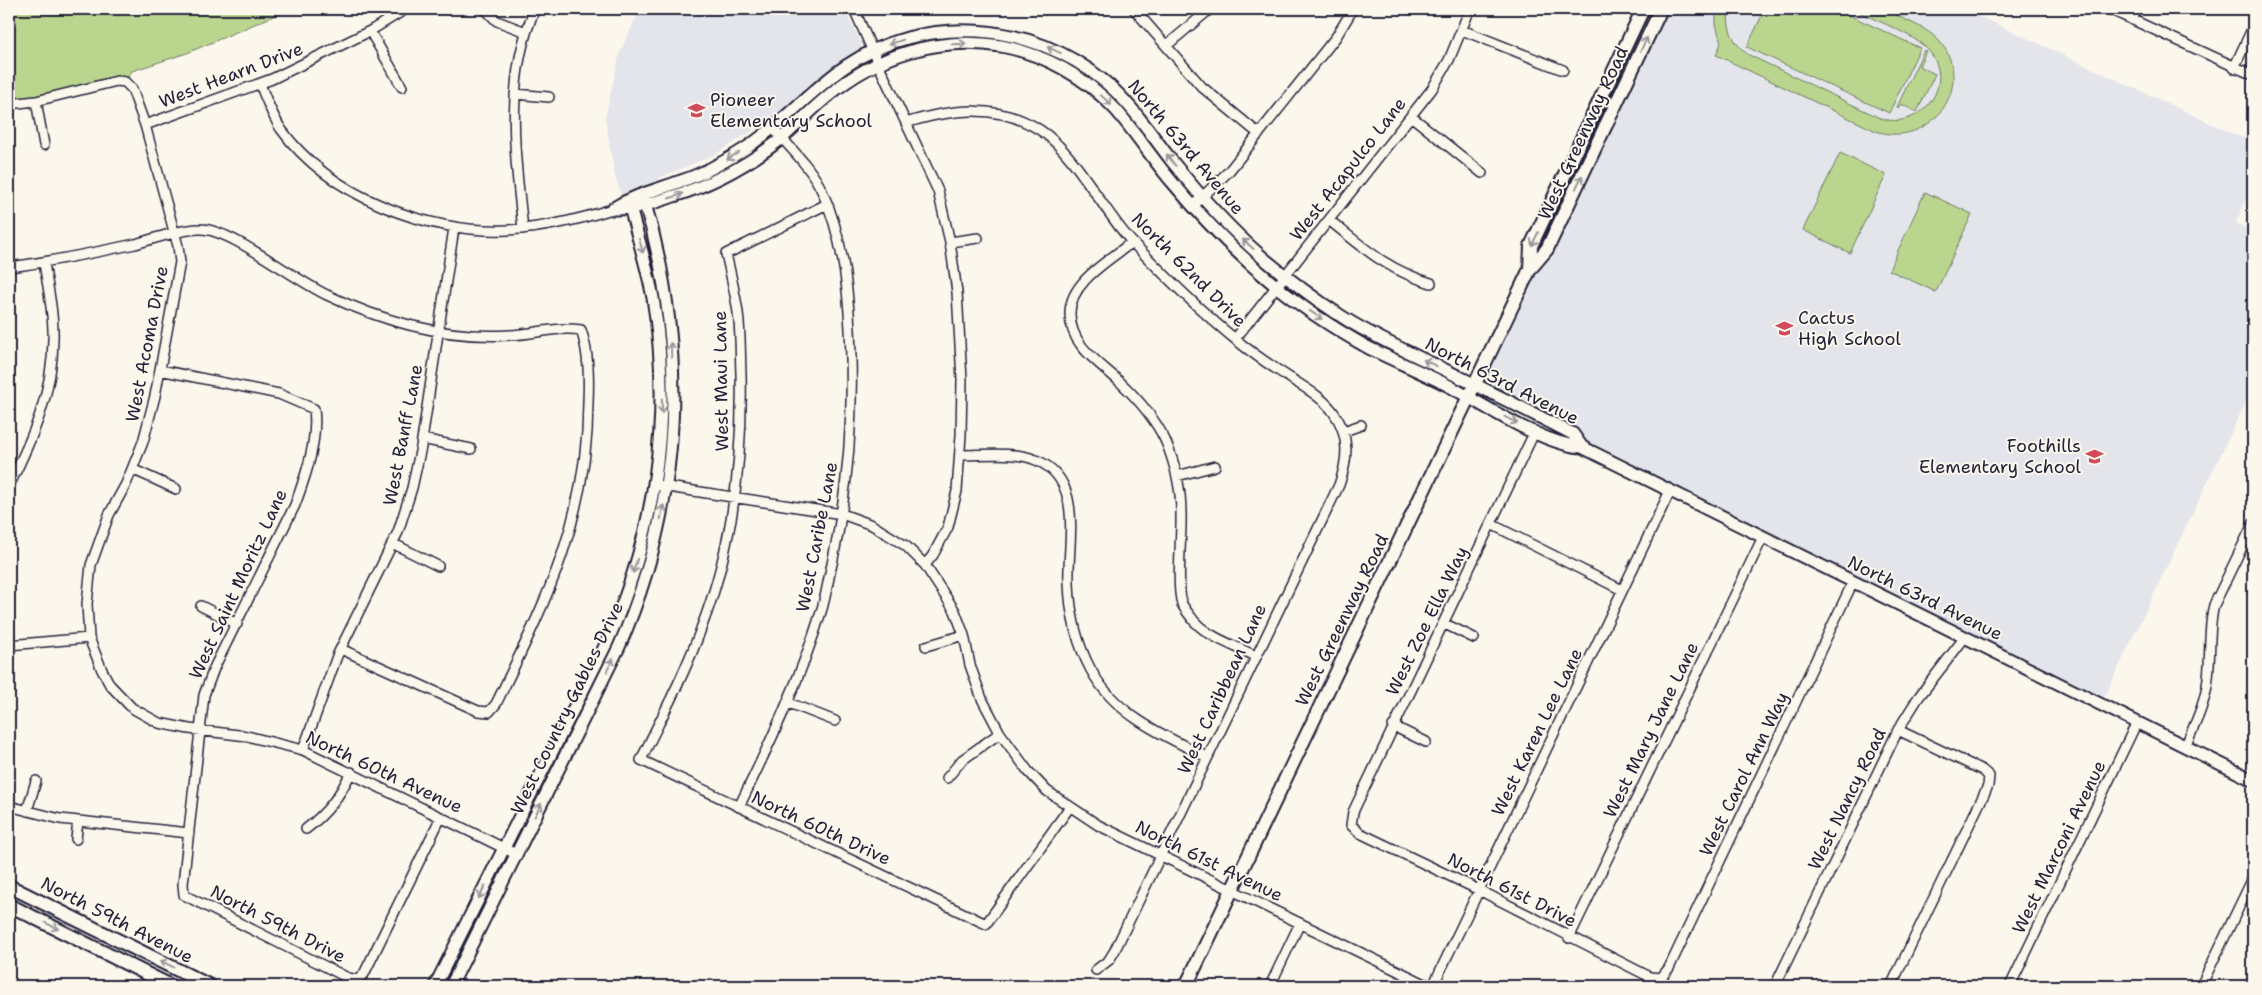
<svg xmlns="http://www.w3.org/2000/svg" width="2262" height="995" font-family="'Shantell Sans',sans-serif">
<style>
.built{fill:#e4e4eb}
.green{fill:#bad68e;stroke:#6e7c64}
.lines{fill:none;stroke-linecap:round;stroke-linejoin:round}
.minor-casing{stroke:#22223b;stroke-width:12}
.tertiary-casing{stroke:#22223b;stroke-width:15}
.secondary-casing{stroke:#22223b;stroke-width:16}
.minor{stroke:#fbf7ec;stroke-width:9}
.tertiary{stroke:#fbf7ec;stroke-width:11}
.secondary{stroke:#fbf7ec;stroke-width:12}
.oneway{stroke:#99979c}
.labels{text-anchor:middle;stroke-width:4;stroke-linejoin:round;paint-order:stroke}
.street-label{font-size:18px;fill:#22223b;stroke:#fbf7ec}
.poi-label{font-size:18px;fill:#22223b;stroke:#fbf7ec;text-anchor:start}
</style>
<rect width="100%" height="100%" fill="#fbf7ec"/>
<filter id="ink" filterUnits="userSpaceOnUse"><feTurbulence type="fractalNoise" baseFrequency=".02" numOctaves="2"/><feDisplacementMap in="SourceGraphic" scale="10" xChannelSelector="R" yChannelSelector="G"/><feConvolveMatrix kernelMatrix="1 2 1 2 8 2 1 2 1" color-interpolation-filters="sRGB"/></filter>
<g filter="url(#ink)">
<!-- built -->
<path class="built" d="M640,9h204l17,33v7l-38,27 -62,53h-6l-39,25 -55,23 -5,6 -17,4 -17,10 -7,-20 -10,-59 15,-66z
M1653,9h311l289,134v40l-17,40 17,9v155l-152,317 -630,-313z"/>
<!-- green -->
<path class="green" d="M9,9h281l-103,44 -55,18 -7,11 -116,22z
M1716,9h13c-3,19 4,35 20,46l131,63c40,14 77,-33 49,-67 -13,-16 -58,-33 -78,-42 9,0 21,-2 30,0 8,1 17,7 25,11 13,6 26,12 35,23 35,45 -12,106 -65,88l-160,-76 5,-12 -5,-19z
M1765,9h71l84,39 -31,65 -142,-66z
M1924,50l2,1 -7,15 16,8 -18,38 -16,-8 -3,4 -1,-1z
M1840,153l46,22 -36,78 -47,-23z
M1925,192l47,22 -36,78 -47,-22z"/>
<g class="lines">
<defs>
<path id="minor" d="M485,9l12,12 29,11
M854,9l28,63 56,119 12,51 7,50 5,88 -1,55 -4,56 -9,36 -15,28 -8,10
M1134,9l68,78 57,47
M2109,9l144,66
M2132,20l5,-11
M1462,30l101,40
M370,31l32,56
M1166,46l44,-37
M2234,68l19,-41
M260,84c6,15 12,31 21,45 48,67 147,105 227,101 36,-2 70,-10 104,-21
M515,94l34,3
M36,101l8,44
M9,104l27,-3 81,-20 8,1 7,7 13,36 33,121 2,16 -25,134 -12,46 -17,42 -17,31 -18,50 -4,39 2,34 13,32 8,15 22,23 27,15 30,6 58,7 56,14 213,104
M1411,116l71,57
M906,123c45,-14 92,-20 134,7 36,23 63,82 93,113 32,33 66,67 102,96 17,14 36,27 55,39 15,10 34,20 44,35 16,23 14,47 5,72l-225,467 -5,8 -13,10
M145,125l127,-46 98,-48 36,-22
M827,204l-101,50c4,17 8,34 11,52 4,22 3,46 4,68 2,86 -8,171 -39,252 -16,46 -40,90 -61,134l345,164 83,-116
M1193,206l36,-35 107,-134 17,-28
M1329,220c35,28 58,50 102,63
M523,229c-8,-74 -19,-150 12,-220
M950,242l28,-4
M1132,242c-22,18 -63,40 -62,72 0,32 30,49 50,68 18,17 36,38 46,60 9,22 15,47 15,71 1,22 -5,72 1,91 3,6 9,13 13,18 15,16 41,24 60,34
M9,267c42,-5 84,-14 126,-23 18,-5 49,-16 66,-15 30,0 95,52 126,66 57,27 120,44 183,40 24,-1 48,-9 71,-5 8,23 8,48 7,72 0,117 -42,199 -92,302l-7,8 -11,-1 -137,-62
M1235,339l197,-250 17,-29 21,-51
M160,370l119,24 35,15c4,32 -8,66 -19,96l-80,161 -11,29 -21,189 1,11 164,83 10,2 6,-6 77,-157
M1344,431l17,-6
M1535,431l-182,381 -2,13 9,8 119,57 171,87 11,1 8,-10 184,-386
M422,439l49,10
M960,455c24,0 54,-4 76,5 49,20 31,81 33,123 1,29 8,61 22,87 25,46 72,65 116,87
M132,469l44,20
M1177,476l38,-10
M655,485l187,29 30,11 34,21 19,19 30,46 9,24 6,30 12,34 18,34 28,38 19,20 51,34 331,161
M9,486c23,-47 44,-93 44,-147 1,-25 -5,-51 -9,-76
M1491,524l131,66
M392,543l46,23
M201,606l36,18
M1443,623l31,15
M9,645l80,-7
M926,646l38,-11
M789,703l46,18
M1393,726l33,16
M2185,747c10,-23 21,-45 23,-69 3,-25 0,-50 6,-73l39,-81
M303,750l34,-94 61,-124 14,-44 9,-41 33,-219
M947,778l15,-18 38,-27
M9,806l51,13 129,14
M739,807c31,-64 61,-127 82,-195 5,-15 7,-32 11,-48 15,-69 21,-136 19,-206 -1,-55 -6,-117 -29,-167 -11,-24 -32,-43 -49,-63
M27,811l9,-30
M306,829c21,-16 34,-33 45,-57
M76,839l2,-18
M1569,938l194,-401
M1270,986l30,-63
M1433,986l237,-495
M1775,986l123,-256 20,-32 47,-61
M1891,986l97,-200 1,-10 -7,-6 -84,-40
M2010,986l127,-264
M2201,986l52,-108"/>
<path id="tertiary" d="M612,209c22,1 41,-6 62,-13 39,-12 75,-32 107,-57 16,-14 31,-30 47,-43 48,-41 110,-60 173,-50 43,8 85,31 115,64 20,23 37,50 57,73 31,37 65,72 103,103 28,23 59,43 91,61 28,14 57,26 84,40 34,19 94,58 131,60l671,333
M612,209c22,-14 45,-19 69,-28 22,-7 43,-19 62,-31 38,-24 66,-59 103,-84 78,-53 186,-45 258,15 27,22 46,52 67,79 28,35 58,68 91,97 25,21 51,41 79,59 29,19 61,33 92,48 47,23 94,46 140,70l9,13
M435,986l172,-344c48,-108 66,-226 46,-344 -6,-32 -16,-63 -24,-95
M451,986l168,-339c63,-145 70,-296 25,-447"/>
<path id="secondary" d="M1530,269l1,-23 112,-237
M9,886l201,100
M9,905l162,81
M1186,986l344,-717 17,-20 114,-240"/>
</defs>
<!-- minor casing -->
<use href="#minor" class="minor-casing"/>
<!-- tertiary casing -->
<use href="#tertiary" class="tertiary-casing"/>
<!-- secondary casing -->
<use href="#secondary" class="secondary-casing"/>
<!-- minor -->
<use href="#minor" class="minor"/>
<!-- tertiary -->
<use href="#tertiary" class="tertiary"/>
<!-- secondary -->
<use href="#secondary" class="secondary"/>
</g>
<!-- one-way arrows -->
<defs><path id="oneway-shaft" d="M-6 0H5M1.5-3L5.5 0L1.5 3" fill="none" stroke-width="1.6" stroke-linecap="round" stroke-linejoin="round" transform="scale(1.25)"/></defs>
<g class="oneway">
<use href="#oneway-shaft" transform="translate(896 42) rotate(162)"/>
<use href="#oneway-shaft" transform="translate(959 44) rotate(-2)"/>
<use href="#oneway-shaft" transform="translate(1644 44) rotate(-64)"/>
<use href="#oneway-shaft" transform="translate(1054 50) rotate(-155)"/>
<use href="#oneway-shaft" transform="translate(1106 100) rotate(43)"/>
<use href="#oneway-shaft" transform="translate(733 156) rotate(149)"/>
<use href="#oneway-shaft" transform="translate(1171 160) rotate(-128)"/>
<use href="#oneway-shaft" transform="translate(1579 182) rotate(-65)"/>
<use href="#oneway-shaft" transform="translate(676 196) rotate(-19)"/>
<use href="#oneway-shaft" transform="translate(1535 239) rotate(115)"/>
<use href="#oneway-shaft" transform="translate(1248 244) rotate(-138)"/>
<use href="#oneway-shaft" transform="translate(641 246) rotate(75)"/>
<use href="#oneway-shaft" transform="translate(1316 315) rotate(34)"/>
<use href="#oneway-shaft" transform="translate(671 350) rotate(-93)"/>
<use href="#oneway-shaft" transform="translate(1430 363) rotate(-154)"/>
<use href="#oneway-shaft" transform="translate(662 406) rotate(89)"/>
<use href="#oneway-shaft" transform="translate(1511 420) rotate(26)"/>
<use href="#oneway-shaft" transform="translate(662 512) rotate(-79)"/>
<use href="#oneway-shaft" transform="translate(635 566) rotate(107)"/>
<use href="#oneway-shaft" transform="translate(610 665) rotate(-64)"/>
<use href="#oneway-shaft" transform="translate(538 810) rotate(-63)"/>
<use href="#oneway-shaft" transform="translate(482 892) rotate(117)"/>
<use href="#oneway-shaft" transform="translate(52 926) rotate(27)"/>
<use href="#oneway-shaft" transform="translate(167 964) rotate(-153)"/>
</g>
</g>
<!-- icons -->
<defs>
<symbol id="school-bare" viewBox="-9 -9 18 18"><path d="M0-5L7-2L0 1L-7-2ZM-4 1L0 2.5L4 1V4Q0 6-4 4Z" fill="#d1495b" stroke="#fbf7ec" stroke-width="2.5" paint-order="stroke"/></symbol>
</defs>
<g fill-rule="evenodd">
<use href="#school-bare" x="684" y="98" width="25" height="25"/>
<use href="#school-bare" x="1772" y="316" width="25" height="25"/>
<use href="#school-bare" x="2082" y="444" width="25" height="25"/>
</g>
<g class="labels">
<!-- street labels -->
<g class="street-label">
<text transform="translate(231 75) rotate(-21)" y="6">West Hearn Drive</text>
<text transform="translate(1583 133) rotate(-65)" y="6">West Greenway Road</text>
<text transform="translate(1186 147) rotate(50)" y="6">North 63rd Avenue</text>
<text transform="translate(1348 169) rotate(-52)" y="6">West Acapulco Lane</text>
<text transform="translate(1189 270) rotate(45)" y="6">North 62nd Drive</text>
<text transform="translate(147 344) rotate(-79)" y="6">West Acoma Drive</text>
<text transform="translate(721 381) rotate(-91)" y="6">West Maui Lane</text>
<text transform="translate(1502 381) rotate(27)" y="6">North 63rd Avenue</text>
<text transform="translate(403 435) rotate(-79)" y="6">West Banff Lane</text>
<text transform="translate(817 537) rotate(-79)" y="6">West Caribe Lane</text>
<text transform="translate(238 584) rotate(-65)" y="6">West Saint Moritz Lane</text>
<text transform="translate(1925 598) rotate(26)" y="6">North 63rd Avenue</text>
<text transform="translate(1342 620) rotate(-64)" y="6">West Greenway Road</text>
<text transform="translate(1427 621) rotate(-64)" y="6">West Zoe Ella Way</text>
<text transform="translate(1222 689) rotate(-65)" y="6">West Caribbean Lane</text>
<text transform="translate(567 708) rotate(-64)" y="6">West Country Gables Drive</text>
<text transform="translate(1651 730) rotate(-64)" y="6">West Mary Jane Lane</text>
<text transform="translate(1537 732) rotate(-64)" y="6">West Karen Lee Lane</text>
<text transform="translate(384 772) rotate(25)" y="6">North 60th Avenue</text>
<text transform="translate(1744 774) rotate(-64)" y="6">West Carol Ann Way</text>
<text transform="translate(1847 799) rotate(-64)" y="6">West Nancy Road</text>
<text transform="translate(821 828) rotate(25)" y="6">North 60th Drive</text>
<text transform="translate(2059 847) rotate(-64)" y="6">West Marconi Avenue</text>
<text transform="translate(1209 861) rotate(26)" y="6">North 61st Avenue</text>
<text transform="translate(1512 890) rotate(27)" y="6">North 61st Drive</text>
<text transform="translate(117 920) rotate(27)" y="6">North 59th Avenue</text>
<text transform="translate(278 924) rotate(27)" y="6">North 59th Drive</text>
</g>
<!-- poi labels -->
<g class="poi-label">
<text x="710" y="106">Pioneer<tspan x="710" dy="21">Elementary School</tspan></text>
<text x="1798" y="324">Cactus<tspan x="1798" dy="21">High School</tspan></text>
<text x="2081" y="452" text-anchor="end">Foothills<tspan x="2081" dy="21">Elementary School</tspan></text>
</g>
</g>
<!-- margin -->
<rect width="2262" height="995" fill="none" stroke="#fbf7ec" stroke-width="30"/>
<rect x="15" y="15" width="2232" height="965" fill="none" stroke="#22223b" stroke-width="2" filter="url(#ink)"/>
</svg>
